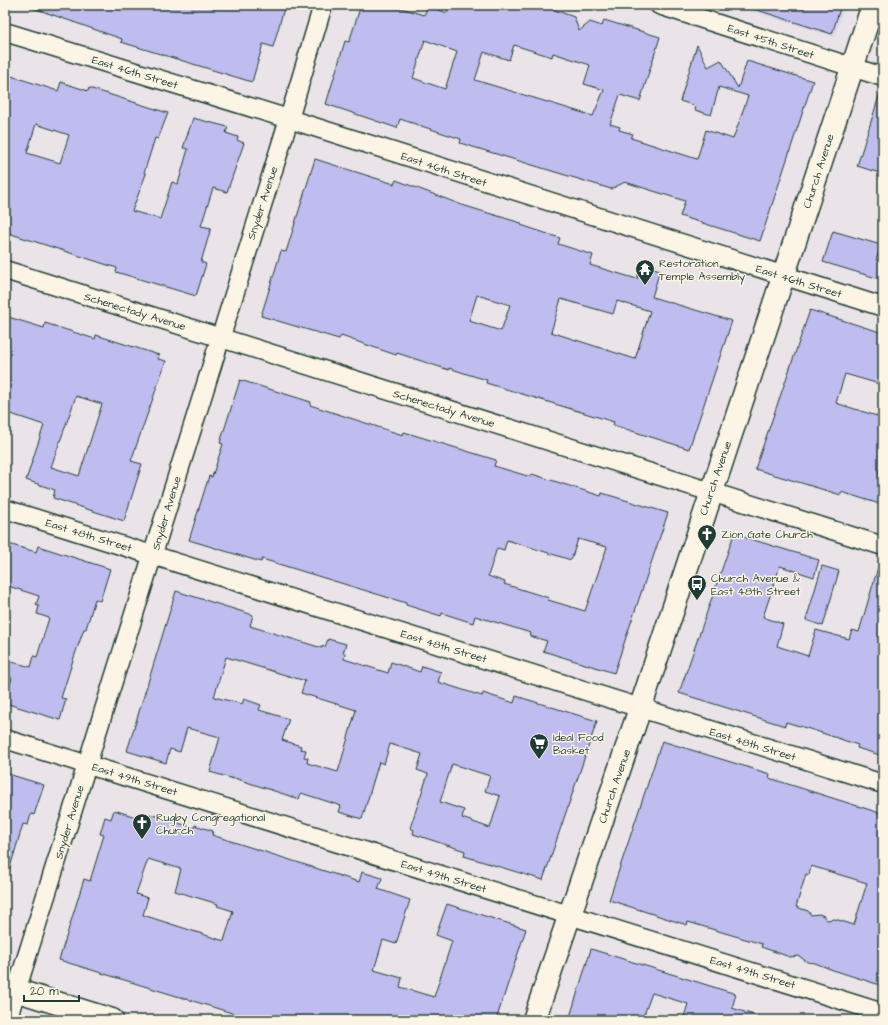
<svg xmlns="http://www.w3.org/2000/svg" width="888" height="1025" font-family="'Architects Daughter',sans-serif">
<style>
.built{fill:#ddd8ea}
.building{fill:#bfbdef;stroke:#1f3d34;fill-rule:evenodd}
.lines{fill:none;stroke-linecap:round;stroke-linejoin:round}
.minor-casing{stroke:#1f3d34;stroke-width:21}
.secondary-casing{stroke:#1f3d34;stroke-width:25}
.minor{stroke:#fcf5e5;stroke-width:18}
.secondary{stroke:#fcf5e5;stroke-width:22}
.labels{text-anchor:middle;stroke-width:3;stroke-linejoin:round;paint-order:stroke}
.street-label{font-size:11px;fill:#1f3d34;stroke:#fcf5e5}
.poi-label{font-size:11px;fill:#1f3d34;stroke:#fcf5e5;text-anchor:start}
</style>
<rect width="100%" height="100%" fill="#eae4e8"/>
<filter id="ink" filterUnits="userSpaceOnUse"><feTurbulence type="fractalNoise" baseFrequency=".025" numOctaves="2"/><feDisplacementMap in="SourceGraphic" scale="8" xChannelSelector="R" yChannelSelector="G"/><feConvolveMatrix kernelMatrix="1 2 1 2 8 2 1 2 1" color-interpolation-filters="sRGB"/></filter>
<g filter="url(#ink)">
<!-- built -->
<path class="built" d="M730,5h115l-10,32z"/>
<!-- building -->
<path class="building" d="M34,5h251l-12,42 -10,-3 -11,38 -131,-40 1,-3 -89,-31z
M361,5h30l33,10 4,-9 19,7 2,-8h92l33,12 5,14 11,-9 12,4 2,-6 56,17 -20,64 -20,-6 -10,29 10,3 -1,3 14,4 -2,4 66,21 9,-29 27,9 15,-43 -29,-9 -8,28 -16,-5 1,-4 -16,-5 17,-56 11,22 13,-7 17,28 9,-27 66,20 -53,160 -80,-25 5,-15 -60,-19 -14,7 -151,-46 1,-4 -61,-20 -3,9 -71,-24 19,-63 4,1zM425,40l32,12 -12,37 -32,-11zM514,45l38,12 1,-4 37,12 -6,19 20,6 -11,26 -118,-36 9,-28 25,8z
M752,5h89l-9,29 -81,-26z
M5,74l53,17 3,-9 27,9 1,-3 79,25 -10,26 -3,-1 -11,35 2,1 -14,37 28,8 12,-37 6,2 10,-35 -5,-1 10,-30 35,9 -2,6 12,4 -1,3 7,3 -17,49 -14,-4 -7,22 -5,16 10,2 -10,34 5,2 -10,32 -80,-24 1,-4 -112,-36zM36,124l33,11 -9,28 -33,-10z
M880,93l3,1v80l-26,-8z
M315,159l79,25 2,-4 66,25 59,18v2l39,13 -2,6 35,11 -3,10 47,14 4,-15 19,6 -8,27 80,24 -43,128 -76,-24 1,-3 -128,-39 1,-3 -17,-5 -21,-7v2l-52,-17 -1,2 -55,-19 -2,3 -78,-23 20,-65 5,1zM477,295l33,10 -9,26 -32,-10zM561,299l52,15 4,-13 33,10 -15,48 -84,-27z
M833,231l48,14 -5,15 7,3v17l-60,-18z
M810,310l73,23v52l-38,-11 -9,29 47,15v41l-5,15 5,2v29l-42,-13v3l-86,-26z
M5,316l39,12 1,-5 50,16 1,-4 63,20 -1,4 8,2 -35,100 11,3 -18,57 -71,-23 2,-8 -29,-10 18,-55 -39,-13zM76,396l26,8 -23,72 -28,-9z
M240,380l71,22 -1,3 71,23 22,7 1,-3 92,28 -2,6 37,11 1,-3 69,22 1,-3 66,20 -54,160 -71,-22 4,-10 -17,-5 1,-3 -56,-17 -2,7 -31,-10 -1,3 -35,-11v-2l-144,-44 -1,3 -72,-22 20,-64 3,1 11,-33 -3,-1zM578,539l29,8 -22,64 -37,-11 1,-2 -45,-14 1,-2 -17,-6 9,-28 7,2 3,-10 64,20z
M734,534l85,26 -5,17 -34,-11 -17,51 20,7 -6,22 31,10 8,-26 33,9 3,-9 7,2 20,-68 4,1v191l-26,-8 1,-3 -42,-14 -30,-9 -1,4 -106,-33z
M5,543l31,9 2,-6 72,23 -10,32 -5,-2 -9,30h-2l-11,31 -12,38 5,1 -6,21 -55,-17 7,-25 -7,-2v-16l26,7 3,-11 3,1 12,-39 -12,-4 2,-8 -3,-1 3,-9 -34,-11z
M822,566l17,5 -16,55 -17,-6z
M176,591l77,24 -3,11 72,22v-2l3,1 3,-8 18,5 -3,9h2l-1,6 44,14 3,-11 29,10 2,-6 19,6 -3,10 44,14 1,-3 31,10 2,-7 81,25 -54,159 -79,-24 1,-5 -52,-17 1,-4 -4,-2 18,-54 -11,-4 5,-16 -32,-10 -6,20 -5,-2 -17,57 -23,-7 2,-6 -21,-7 -19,-6 -2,6 -65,-21v1l-24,-7 10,-35 -33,-9 -7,24 -10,-3 -4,14 -39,-12zM226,657l79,24 -4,12 55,17 -18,62 -31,-9 1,-5 -4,-1 2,-7 -6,-1 1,-3 -19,-6 7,-21 -30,-9 2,-5 -17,-6 -2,5 -28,-7zM452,764l38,12 -5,15 15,5 -10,32 -28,-10 2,-8 -24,-8z
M662,741l108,33 -1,4 114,36v50l-4,15 4,2v105l-50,-16 -18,-7 -8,-1 -8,-6 -9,1 -29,-10 1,-3 -74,-22 -1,3 -78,-25zM811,866l56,17 -13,42 -19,-6 -9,1 -2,-4 -5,-2 -8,1 -3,-4 -12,-4 10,-33 3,1z
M5,773l39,12 -10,30 -3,-1 -3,11 -5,-1 -14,47 -4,-1z
M114,810l34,11 2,-7 44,14 1,-3 18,6 -1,4 147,47 3,-10 20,6 -4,11 32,11 -14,44 -13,-4 -9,30 28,8 -2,9 34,10 18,-56 -16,-6 11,-31 79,25 -30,91h-241l-196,-60 25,-81 6,2 14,-46 -4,-1 5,-17 6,2zM148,859l33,10 -6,22 43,13 -1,2 16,5 -9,30 -81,-26 5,-17 -12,-4z
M591,949l145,45 -4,14 28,9 -1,3h-76l5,-16 -36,-11 -10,27h-73z"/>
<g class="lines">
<defs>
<path id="minor" d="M659,5l224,72
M5,32l284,87 594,188
M5,270l878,276
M5,509l878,275
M5,739l878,274
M7,1020l282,-901 34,-114"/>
<path id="secondary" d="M5,987l107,33
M534,1020l113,-332 226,-683"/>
</defs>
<!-- minor casing -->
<use href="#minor" class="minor-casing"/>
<!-- secondary casing -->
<use href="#secondary" class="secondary-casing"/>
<!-- minor -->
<use href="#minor" class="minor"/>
<!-- secondary -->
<use href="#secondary" class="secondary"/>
</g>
</g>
<!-- icons -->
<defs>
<symbol id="temple-pin" viewBox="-11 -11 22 30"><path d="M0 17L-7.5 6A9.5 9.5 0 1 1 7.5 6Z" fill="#1f3d34" stroke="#fcf5e5"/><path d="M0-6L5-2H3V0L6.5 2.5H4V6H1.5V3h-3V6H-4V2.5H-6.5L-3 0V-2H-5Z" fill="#fff"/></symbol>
<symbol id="church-pin" viewBox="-11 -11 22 30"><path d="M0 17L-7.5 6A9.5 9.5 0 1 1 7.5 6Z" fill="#1f3d34" stroke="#fcf5e5"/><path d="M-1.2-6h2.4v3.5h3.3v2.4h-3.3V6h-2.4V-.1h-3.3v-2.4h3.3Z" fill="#fff"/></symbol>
<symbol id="bus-pin" viewBox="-11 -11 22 30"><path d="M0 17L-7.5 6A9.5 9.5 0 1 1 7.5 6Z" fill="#1f3d34" stroke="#fcf5e5"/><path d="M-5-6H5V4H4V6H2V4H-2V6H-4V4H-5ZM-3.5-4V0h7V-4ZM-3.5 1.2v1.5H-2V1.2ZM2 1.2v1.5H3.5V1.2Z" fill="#fff"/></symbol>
<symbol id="supermarket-pin" viewBox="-11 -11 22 30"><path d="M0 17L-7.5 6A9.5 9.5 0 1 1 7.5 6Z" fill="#1f3d34" stroke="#fcf5e5"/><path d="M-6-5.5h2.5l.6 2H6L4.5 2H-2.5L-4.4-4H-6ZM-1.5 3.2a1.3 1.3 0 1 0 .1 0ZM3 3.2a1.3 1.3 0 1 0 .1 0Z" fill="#fff"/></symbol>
</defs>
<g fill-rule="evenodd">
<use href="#temple-pin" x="634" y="258" width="22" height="30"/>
<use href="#church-pin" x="696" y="523" width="22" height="30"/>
<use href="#bus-pin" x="686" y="573" width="22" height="30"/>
<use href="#supermarket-pin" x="528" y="732" width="22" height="30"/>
<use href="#church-pin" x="131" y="812" width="22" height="30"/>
</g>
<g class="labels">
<!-- street labels -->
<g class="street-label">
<text transform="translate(771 41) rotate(18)" y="4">East 45th Street</text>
<text transform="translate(135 72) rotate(17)" y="4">East 46th Street</text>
<text transform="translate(444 169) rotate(18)" y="4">East 46th Street</text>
<text transform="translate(818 171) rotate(-72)" y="4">Church Avenue</text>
<text transform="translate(262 203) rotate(-72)" y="4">Snyder Avenue</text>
<text transform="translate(799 281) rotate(17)" y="4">East 46th Street</text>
<text transform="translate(135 311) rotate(17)" y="4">Schenectady Avenue</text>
<text transform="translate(444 408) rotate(17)" y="4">Schenectady Avenue</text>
<text transform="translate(715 478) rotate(-71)" y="4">Church Avenue</text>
<text transform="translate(166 513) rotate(-73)" y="4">Snyder Avenue</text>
<text transform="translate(89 535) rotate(17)" y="4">East 48th Street</text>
<text transform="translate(444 646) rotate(17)" y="4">East 48th Street</text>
<text transform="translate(753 744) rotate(17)" y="4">East 48th Street</text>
<text transform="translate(135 779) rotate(17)" y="4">East 49th Street</text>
<text transform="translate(614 786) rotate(-71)" y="4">Church Avenue</text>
<text transform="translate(69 822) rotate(-73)" y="4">Snyder Avenue</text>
<text transform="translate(444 876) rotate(17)" y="4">East 49th Street</text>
<text transform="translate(753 972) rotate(17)" y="4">East 49th Street</text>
</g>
<!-- poi labels -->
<g class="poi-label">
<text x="659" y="267">Restoration<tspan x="659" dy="13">Temple Assembly</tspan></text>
<text x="721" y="538">Zion Gate Church</text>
<text x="711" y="582">Church Avenue &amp;<tspan x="711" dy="13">East 48th Street</tspan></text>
<text x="553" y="741">Ideal Food<tspan x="553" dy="13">Basket</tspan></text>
<text x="156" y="821">Rugby Congregational<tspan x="156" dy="13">Church</tspan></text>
</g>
</g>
<!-- margin -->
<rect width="888" height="1025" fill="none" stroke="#fcf5e5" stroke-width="20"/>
<rect x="10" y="10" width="868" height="1005" fill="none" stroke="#1f3d34" stroke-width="1.5" filter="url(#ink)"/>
<!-- scale -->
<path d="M24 995v6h55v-6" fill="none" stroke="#1f3d34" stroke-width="2"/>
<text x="30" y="995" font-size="12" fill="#1f3d34" stroke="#fcf5e5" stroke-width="3" paint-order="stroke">20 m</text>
</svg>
